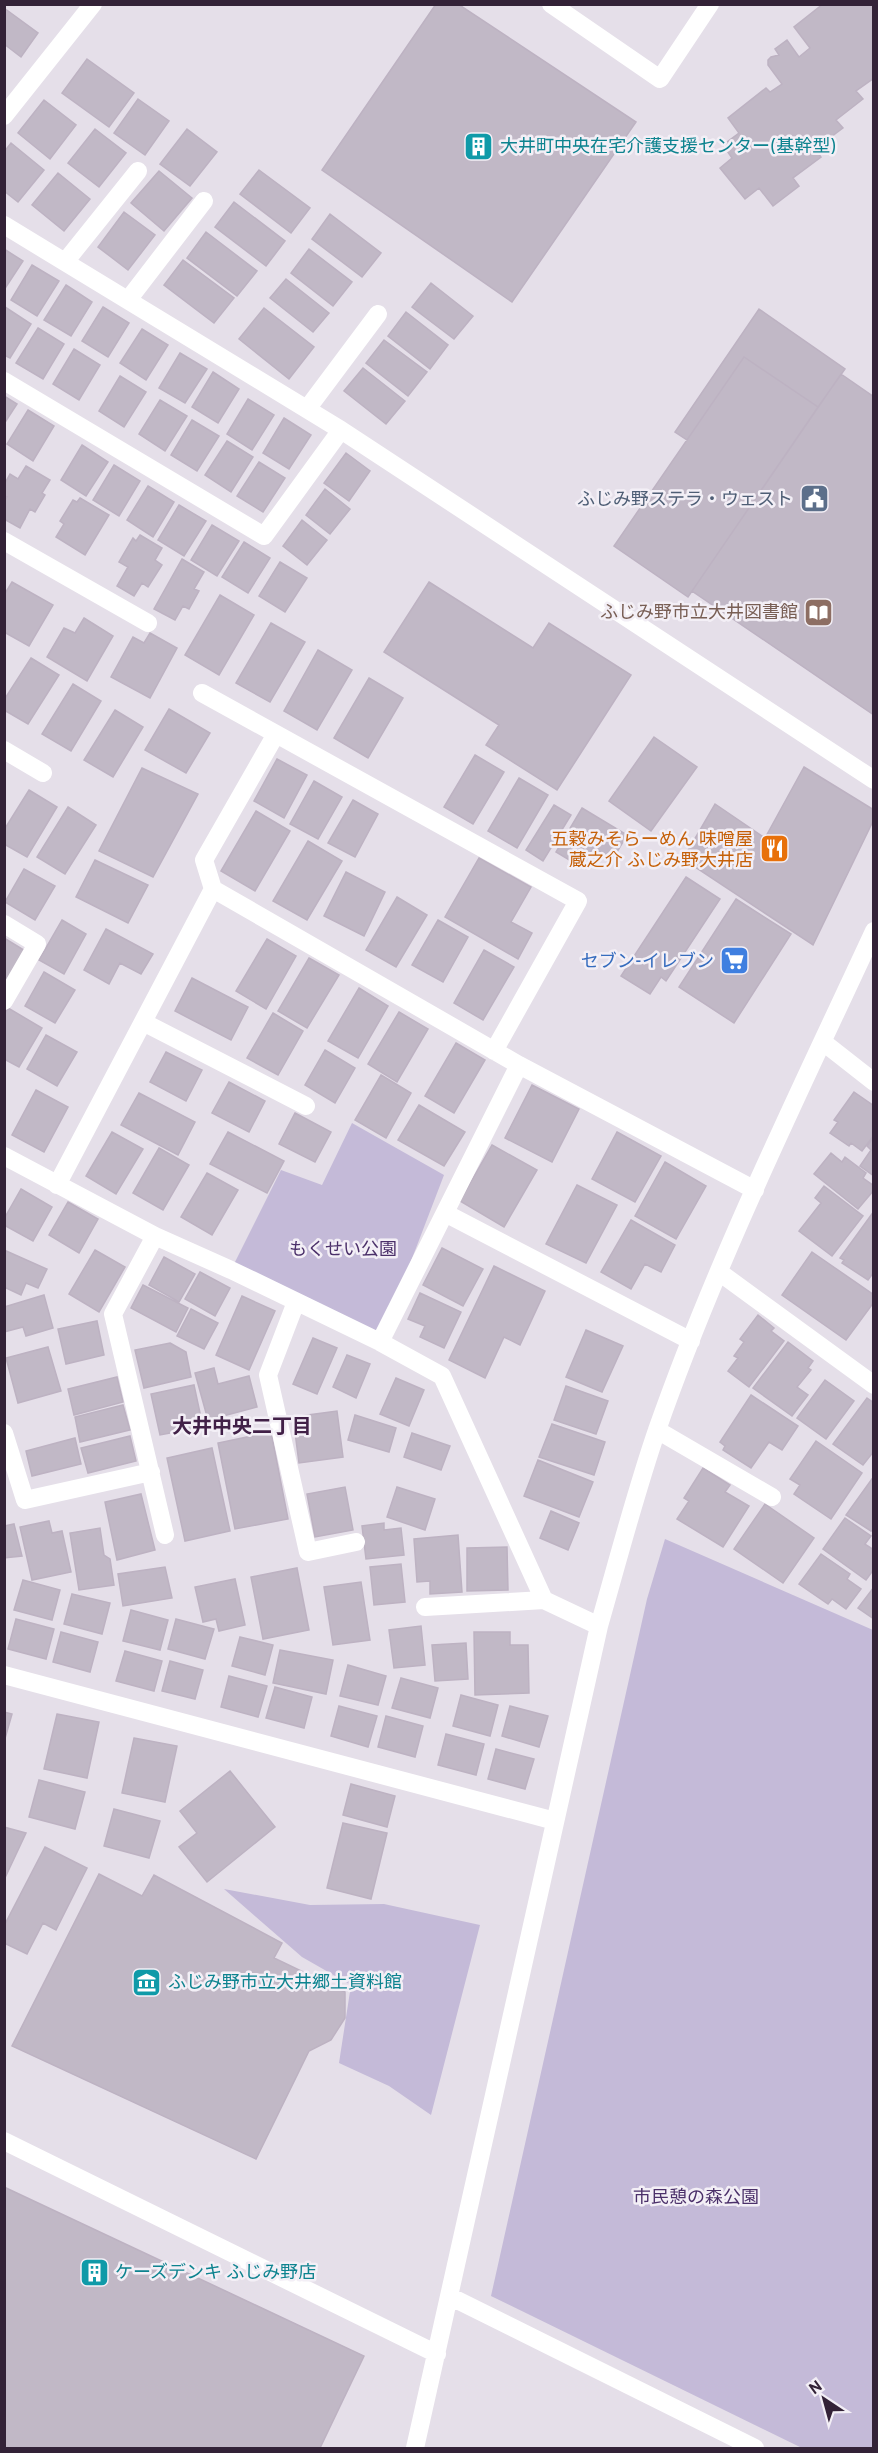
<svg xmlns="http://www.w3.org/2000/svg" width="878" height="2453" font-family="Overpass,'Noto Sans JP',sans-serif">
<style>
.green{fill:#c4bad8}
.building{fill:#c1b8c6;stroke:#bdb2c2;stroke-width:1.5}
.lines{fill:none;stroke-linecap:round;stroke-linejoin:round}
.minor{stroke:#fff;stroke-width:18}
.labels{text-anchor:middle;stroke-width:5;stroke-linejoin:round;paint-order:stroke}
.culture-label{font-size:18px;fill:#0d838f;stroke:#f3eff6;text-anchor:start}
.service-label{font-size:18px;fill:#4e5e75;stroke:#f3eff6;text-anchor:end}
.education-label{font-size:18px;fill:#785e54;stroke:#f3eff6;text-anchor:end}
.food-label{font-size:18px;fill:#c56008;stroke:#f3eff6;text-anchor:end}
.shop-label{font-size:18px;fill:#366cbe;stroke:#f3eff6;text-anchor:end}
.park-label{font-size:18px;fill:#4b306a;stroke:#f3eff6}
.neighbourhood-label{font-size:20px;font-weight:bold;fill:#412047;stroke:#f3eff6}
</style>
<rect width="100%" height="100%" fill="#e5dfe9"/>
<!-- green -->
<path class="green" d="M352,1123l92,52 -64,167 -149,-72 50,-100 41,15z
M665,1539l208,91v818h-71l-311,-152 156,-697z
M224,1889l86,16 74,-1 96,21 -49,190 -42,-29 -50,-23 12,-78 -49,-28z"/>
<!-- building -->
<path class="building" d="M436,4h22l178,118 -124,180 -190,-132z
M823,4h51v74l-18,13 7,8 -27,21 7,8 -28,21 6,8 -28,21 6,8 -26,20 -14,-18 -14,11 -25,-31 12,-10 -9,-13 16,-12 -11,-15 38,-30 4,4 12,-8 -14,-19v-5l3,-3 8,-2 -4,-6 12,-9 12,17 11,-9 -16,-21z
M4,8l34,25 -17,24 -17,-13z
M87,59l47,34 -25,34 -47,-34z
M138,99l31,22 -24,34 -31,-22z
M44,100l32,25 -26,34 -32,-26z
M95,129l31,24 -27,34 -31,-24z
M187,129l30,23 -27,34 -30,-22z
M11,143l33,27 -26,32 -14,-11v-39z
M259,170l51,38 -19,25 -51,-39z
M159,171l33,27 -28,33 -33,-28z
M58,173l32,26 -26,32 -32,-26z
M234,202l51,39 -19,25 -51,-39z
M124,212l31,23 -27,35 -30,-23z
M330,214l51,39 -19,24 -50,-38z
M206,232l51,39 -20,25 -50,-38z
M4,249l19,12 -19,29z
M309,249l43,33 -19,24 -42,-33z
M183,260l51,38 -20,25 -50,-38z
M32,265l27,16 -22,35 -26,-16z
M286,279l43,34 -16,19 -43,-34z
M431,283l42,33 -19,23 -42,-32z
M66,285l26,17 -21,34 -27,-16z
M5,307l26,17 -21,34 -6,-3z
M103,307l26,16 -21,34 -26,-16z
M264,308l50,39 -25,32 -50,-40z
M759,309l86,60 -27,38 -74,-50 -57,83 -12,-8z
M406,312l42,33 -18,24 -42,-33z
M38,328l26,16 -21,35 -27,-16z
M142,329l26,16 -22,35 -26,-17z
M384,340l43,32 -19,24 -42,-33z
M74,349l26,16 -21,35 -26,-16z
M180,353l27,16 -22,34 -26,-15z
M744,357l74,50 -130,190 -74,-51z
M363,368l42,33 -19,23 -42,-33z
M213,372l26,17 -21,34 -26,-16z
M841,374l33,23v318l-182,-124z
M120,376l26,16 -22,35 -25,-16z
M4,396l13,8 -13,20z
M248,399l26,16 -22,35 -25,-16z
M160,400l27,16 -22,35 -26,-17z
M28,410l26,16 -21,35 -26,-17z
M284,418l27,17 -22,34 -26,-16z
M192,420l27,16 -22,35 -26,-16z
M227,441l26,16 -22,35 -26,-17z
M82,445l26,17 -22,34 -25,-16z
M346,453l24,18 -21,30 -25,-18z
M259,462l26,16 -22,34 -26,-16z
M114,465l26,16 -21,35 -26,-16z
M26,466l24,14 -8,13 3,2 -10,17 -5,-3 -10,19 -16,-9v-18l3,-4 -3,-1v-11l6,-11 8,5z
M148,486l26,16 -21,35 -26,-17z
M325,489l25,20 -20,25 -24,-19z
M80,498l29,17 -24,40 -29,-18 8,-13 -4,-3 13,-21 4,2z
M179,505l27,16 -22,35 -26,-16z
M302,520l25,20 -20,25 -24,-19z
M212,525l27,16 -22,35 -26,-16z
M140,535l22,13 -7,12 7,5 -14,22 -6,-4 -8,13 -17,-10 11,-19 -9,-5 14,-24 3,3z
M244,542l26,16 -22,35 -26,-16z
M182,559l22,13 -10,17 5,2 -10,18 -6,-3 -8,14 -21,-11z
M280,562l27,16 -22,34 -26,-16z
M12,582l41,23 -24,41 -25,-14v-37z
M429,582l104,66 16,-25 82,52 -74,115 -71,-45 13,-20 -115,-73z
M220,595l34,20 -35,60 -34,-20z
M84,618l29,18 -26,45 -40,-24 17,-29 11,5z
M271,623l34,19 -35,60 -34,-19z
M150,633l27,15 -27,50 -39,-21 22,-40 11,6z
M318,650l34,20 -35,60 -33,-19z
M31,658l28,17 -31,49 -24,-14v-10z
M369,678l34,20 -35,60 -34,-20z
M73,684l28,17 -30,50 -29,-17z
M169,709l41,24 -24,40 -41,-23z
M115,710l28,17 -30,50 -29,-17z
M654,737l43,30 -46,64 -42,-30z
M475,755l29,17 -31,52 -29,-17z
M277,759l30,16 -23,43 -30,-17z
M804,767l70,43v9l-61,126 -130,-86 32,-55 50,34z
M142,768l56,26 -45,83 -54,-26z
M519,778l29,17 -31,53 -29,-17z
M314,781l28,16 -24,42 -28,-15z
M29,790l28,17 -30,50 -23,-13v-14z
M353,800l25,14 -23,43 -27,-14z
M554,805l17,10 -28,46 -17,-11z
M68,807l28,18 -31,49 -28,-17z
M582,808l45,27 -14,24 -20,-11 -12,19 -25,-15z
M256,811l34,20 -35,60 -34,-20z
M308,841l34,20 -35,59 -34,-19z
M479,858l52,29 -20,35 21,11 -14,26 -73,-42z
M95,860l53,25 -20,38 -52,-26z
M24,869l31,17 -20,34 -30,-18z
M346,872l39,20 -21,44 -40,-20z
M686,877l34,22 -54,82 -5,-4 -11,17 -29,-18z
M397,897l30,18 -31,52 -30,-17z
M736,899l55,35 -57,89 -55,-36z
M62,920l24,14 -22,40 -25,-14z
M438,920l30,17 -25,45 -31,-17z
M106,929l47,25 -12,20 -21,-11 -11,21 -25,-14z
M4,938l23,14 -23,31z
M267,939l29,17 -30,53 -30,-18z
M484,950l30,17 -31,53 -29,-17z
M309,958l30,17 -32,53 -29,-17z
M44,972l31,18 -20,33 -30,-17z
M192,978l56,29 -17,33 -56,-29z
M359,988l29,18 -30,52 -30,-17z
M8,1008l34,20 -23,39 -15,-8v-44z
M399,1012l29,17 -31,53 -29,-18z
M273,1013l30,18 -25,44 -31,-17z
M46,1035l31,17 -20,34 -30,-17z
M456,1043l29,17 -31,53 -29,-17z
M325,1050l30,18 -20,35 -30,-18z
M166,1052l36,18 -16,31 -36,-19z
M381,1075l30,18 -25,45 -31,-18z
M229,1082l36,19 -16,31 -37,-19z
M532,1085l47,24 -27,53 -47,-24z
M36,1090l32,17 -24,45 -32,-17z
M854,1092l20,14v29l-12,16 -11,-8 -2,3 -19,-13 8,-11 -4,-2z
M139,1093l56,29 -17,33 -57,-30z
M419,1105l46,27 -21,34 -46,-26z
M295,1113l36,19 -16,30 -36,-18z
M112,1132l31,17 -27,45 -30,-18z
M228,1132l56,29 -17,32 -57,-29z
M617,1132l44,24 -26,46 -43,-23z
M874,1137v39l-14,-10 11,-16 -4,-4z
M492,1145l45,25 -33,57 -44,-26z
M159,1148l30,17 -26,45 -30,-17z
M831,1153l11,9 3,-5 21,16 -3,5 11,8v4l-16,19 -44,-35z
M665,1162l41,24 -30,53 -41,-23z
M207,1173l31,17 -26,45 -31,-18z
M577,1185l40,20 -31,58 -40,-19z
M824,1186l39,30 -31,40 -33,-25 22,-28 -6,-5z
M21,1189l31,18 -19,34 -29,-16v-6z
M68,1202l30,17 -19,34 -30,-18z
M874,1211v61l-6,8 -26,-17 2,-3 -4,-2z
M631,1220l44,25 -14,27 -16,-8 -14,25 -30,-17z
M442,1248l41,21 -20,37 -40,-21z
M4,1250l43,19 -9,19 -12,-5 -5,12 -17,-8z
M95,1250l30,17 -26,45 -30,-18z
M812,1252l62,43v7l-28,38 -64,-45z
M164,1257l31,17 -16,28 -30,-17z
M494,1266l51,25 -25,54 -16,-8 -19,41 -36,-18z
M200,1272l30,16 -15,28 -30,-17z
M143,1285l45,23 -12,24 -45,-24z
M420,1293l41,19 -17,36 -24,-11 5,-11 -17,-7z
M44,1295l9,33 -27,8 -3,-9 -19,5v-25z
M242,1296l33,15 -26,59 -33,-15z
M191,1309l27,14 -14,26 -27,-13z
M758,1315l16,13 -3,3 13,10 -35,46 -21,-16 10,-13 -4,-2 10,-14 -4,-3z
M97,1321l7,34 -38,9 -8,-35z
M586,1330l37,16 -21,46 -36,-15z
M313,1338l24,10 -20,46 -24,-10z
M788,1342l25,19 -5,7 3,2 -14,17 11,8 -16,21 -39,-28z
M170,1343l16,9 5,25 -47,11 -9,-38z
M48,1347l13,44 -43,12 -12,-45z
M347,1355l23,9 -14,34 -23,-11z
M214,1368l4,16 31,-8 8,31 -49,13 -13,-47z
M117,1377l6,25 -49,13 -6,-26z
M396,1378l28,12 -15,36 -29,-12z
M825,1380l29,21 -28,38 -29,-21z
M194,1385l9,42 -43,8 -9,-41z
M566,1386l42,15 -12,33 -42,-14z
M751,1395l47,31 -16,24 -13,-8 -18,26 -28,-18 2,-4 -5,-4z
M867,1398l7,5v48l-11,14 -30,-21z
M123,1405l7,25 -50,12 -5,-25z
M337,1411l6,46 -44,6 -6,-46z
M355,1415l41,13 -7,24 -41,-12z
M552,1424l53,18 -11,33 -55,-18z
M271,1432l17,87 -53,10 -17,-86z
M412,1433l38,13 -9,24 -37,-13z
M130,1436l6,25 -48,12 -7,-25z
M75,1438l6,26 -49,12 -6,-25z
M816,1441l46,32 -31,46 -37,-25 6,-9 -10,-6z
M212,1448l18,83 -45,10 -18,-83z
M538,1460l55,22 -14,35 -55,-21z
M703,1468l27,17 -5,7 24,14 -26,41 -46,-28 12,-18 -5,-3z
M874,1476v53l-3,2 -25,-16z
M345,1487l8,43 -38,7 -8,-43z
M397,1487l38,12 -10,31 -38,-13z
M141,1494l14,56 -38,10 -12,-58z
M765,1504l49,34 -31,45 -49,-34z
M551,1511l28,12 -11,27 -28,-12z
M845,1518l26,18 -6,8 9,6v19l-8,11 -43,-31z
M49,1521l3,12 10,-2 9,41 -39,8 -12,-53z
M384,1523v7l17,-2 3,27 -38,4 -4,-33z
M14,1524l8,32 -18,2v-32z
M100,1528l4,27 6,4 4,26 -35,5 -9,-57z
M458,1535l4,57 -32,2v-13l-13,1 -3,-43z
M507,1547l1,43 -41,1v-43z
M821,1554l29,20 -3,5 14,10 -15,20 -14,-10 -4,5 -29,-20z
M401,1564l4,38 -31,3 -4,-38z
M165,1567l7,31 -49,8 -5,-32z
M297,1568l12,62 -46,9 -12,-62z
M235,1579l10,46 -26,6 -3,-12 -13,3 -8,-35z
M23,1580l37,10 -8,30 -38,-10z
M361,1582l9,58 -37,5 -9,-58z
M874,1587v32l-16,-11z
M72,1594l38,9 -8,31 -38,-10z
M131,1610l37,10 -8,30 -37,-9z
M16,1619l38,10 -8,30 -38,-10z
M176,1619l38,10 -9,30 -37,-10z
M421,1626l4,39 -31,3 -5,-38z
M61,1632l37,10 -8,30 -37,-10z
M474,1632h36v13h18l1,48 -54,2z
M240,1637l33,8 -8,30 -33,-9z
M466,1643l2,36 -33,2 -3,-36z
M280,1650l53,10 -7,34 -53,-11z
M125,1651l37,10 -8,30 -38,-10z
M170,1661l33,9 -8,29 -33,-8z
M348,1665l38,11 -8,29 -38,-9z
M229,1676l38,10 -9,31 -37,-10z
M401,1678l37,10 -8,30 -38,-10z
M275,1687l37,10 -8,31 -38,-10z
M461,1695l37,10 -8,31 -37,-10z
M339,1706l38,10 -9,31 -37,-11z
M510,1706l38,10 -9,31 -37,-11z
M4,1712l8,2 -8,28z
M57,1714l42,8 -12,56 -43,-9z
M386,1716l37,10 -8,31 -37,-10z
M446,1734l38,10 -8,31 -38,-10z
M134,1738l43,8 -12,56 -43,-9z
M496,1749l38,10 -9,30 -37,-10z
M230,1771l45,56 -68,55 -28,-35 18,-14 -17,-22z
M39,1780l46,12 -10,37 -46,-12z
M351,1784l44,12 -8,31 -44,-12z
M114,1809l46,12 -11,37 -45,-12z
M343,1823l44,10 -16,66 -44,-11z
M4,1827l22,6 -22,47z
M45,1847l42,21 -31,62 -13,-7 -16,31 -23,-11v-17z
M99,1874l43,22 12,-21 128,68 -8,15 71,34v26l-14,22 -22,11 -53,108 -244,-113z
M4,2187l360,169 -44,92h-316z"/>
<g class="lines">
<!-- minor -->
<path class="minor" d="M551,4l109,75 50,-75
M4,116l89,-112
M4,225l337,205 533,350
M65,262l73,-91
M128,300l76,-99
M4,381l260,155 77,-106
M307,409l71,-95
M4,541l144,82
M202,693l376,208 -84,150
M276,734l-72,126 9,29 306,176 236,125
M4,750l39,23
M4,924l33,20 -33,57
M143,1022l163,84
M823,1042l51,40
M4,1156l151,80 76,34 149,72 62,34 102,224 55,26
M57,1185l156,-296
M445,1213l246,128
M155,1236l-42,78 52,221
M719,1272l155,113
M296,1302l-28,73 40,177 48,-10
M380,1342l139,-277
M657,1430l115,67
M4,1433l21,67 126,-28
M425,1607l119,-7
M4,1675l551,146
M4,2141l433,213
M449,2296l306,152
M415,2448l184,-822c19,-66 36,-132 58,-196 60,-171 141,-335 217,-499"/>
</g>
<!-- icons -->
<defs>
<symbol id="building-square" viewBox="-11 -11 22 22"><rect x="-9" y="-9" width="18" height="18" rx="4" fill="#0f9aa8" stroke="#f3eff6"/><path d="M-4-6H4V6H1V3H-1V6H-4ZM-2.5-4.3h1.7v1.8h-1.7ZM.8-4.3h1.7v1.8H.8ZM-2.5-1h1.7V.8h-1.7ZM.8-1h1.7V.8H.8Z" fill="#fff"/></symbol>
<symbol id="civic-square" viewBox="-11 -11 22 22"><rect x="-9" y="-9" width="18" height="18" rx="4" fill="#5c6f8a" stroke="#f3eff6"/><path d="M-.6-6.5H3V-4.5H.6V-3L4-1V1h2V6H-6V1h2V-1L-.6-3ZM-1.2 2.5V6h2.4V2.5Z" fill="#fff"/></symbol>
<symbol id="library-square" viewBox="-11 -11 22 22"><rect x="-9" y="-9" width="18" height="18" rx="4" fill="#8d6e63" stroke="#f3eff6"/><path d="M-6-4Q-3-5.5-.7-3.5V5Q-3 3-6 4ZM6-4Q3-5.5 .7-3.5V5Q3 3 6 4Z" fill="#fff"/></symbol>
<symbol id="restaurant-square" viewBox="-11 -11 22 22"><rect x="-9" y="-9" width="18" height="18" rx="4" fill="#e8710a" stroke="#f3eff6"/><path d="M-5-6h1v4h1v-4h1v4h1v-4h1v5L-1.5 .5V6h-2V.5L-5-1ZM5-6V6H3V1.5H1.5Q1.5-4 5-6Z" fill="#fff"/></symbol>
<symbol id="supermarket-square" viewBox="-11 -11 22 22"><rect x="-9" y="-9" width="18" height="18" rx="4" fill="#3f7fe0" stroke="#f3eff6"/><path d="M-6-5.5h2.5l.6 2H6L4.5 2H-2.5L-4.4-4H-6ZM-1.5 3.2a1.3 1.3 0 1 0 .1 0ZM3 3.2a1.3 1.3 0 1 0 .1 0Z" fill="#fff"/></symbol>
<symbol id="museum-square" viewBox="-11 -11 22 22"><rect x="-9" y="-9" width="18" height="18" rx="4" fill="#0f9aa8" stroke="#f3eff6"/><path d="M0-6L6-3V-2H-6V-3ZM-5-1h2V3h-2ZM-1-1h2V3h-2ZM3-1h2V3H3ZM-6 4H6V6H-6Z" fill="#fff"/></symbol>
</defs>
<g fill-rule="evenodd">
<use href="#building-square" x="462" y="130" width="33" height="33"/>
<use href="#civic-square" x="798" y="482" width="33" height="33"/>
<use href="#library-square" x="802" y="596" width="33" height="33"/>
<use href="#restaurant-square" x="758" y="832" width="33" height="33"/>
<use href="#supermarket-square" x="718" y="944" width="33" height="33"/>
<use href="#museum-square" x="130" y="1966" width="33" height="33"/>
<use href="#building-square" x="78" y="2256" width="33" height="33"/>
</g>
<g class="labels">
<!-- culture labels -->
<g class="culture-label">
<text x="500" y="152">大井町中央在宅介護支援センター(基幹型)</text>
<text x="168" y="1988">ふじみ野市立大井郷土資料館</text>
<text x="115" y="2278">ケーズデンキ ふじみ野店</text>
</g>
<!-- service labels -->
<g class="service-label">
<text x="793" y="505">ふじみ野ステラ・ウェスト</text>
</g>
<!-- education labels -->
<g class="education-label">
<text x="798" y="618">ふじみ野市立大井図書館</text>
</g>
<!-- food labels -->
<g class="food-label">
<text x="753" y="845">五穀みそらーめん 味噌屋<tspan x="753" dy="21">蔵之介 ふじみ野大井店</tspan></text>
</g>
<!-- shop labels -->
<g class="shop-label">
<text x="714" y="967">セブン-イレブン</text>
</g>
<!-- park labels -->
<g class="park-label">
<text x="343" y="1255">もくせい公園</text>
<text x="696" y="2203">市民憩の森公園</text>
</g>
<!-- neighbourhood labels -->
<g class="neighbourhood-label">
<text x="242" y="1433">大井中央二丁目</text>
</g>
</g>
<!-- border -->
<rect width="878" height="2453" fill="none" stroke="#332237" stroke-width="12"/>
<!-- north arrow -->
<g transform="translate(824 2399) rotate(324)" stroke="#f3eff6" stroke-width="4.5" paint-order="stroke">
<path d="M0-4.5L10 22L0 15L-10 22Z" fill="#332237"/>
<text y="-9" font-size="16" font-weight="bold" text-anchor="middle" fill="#332237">N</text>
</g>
</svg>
